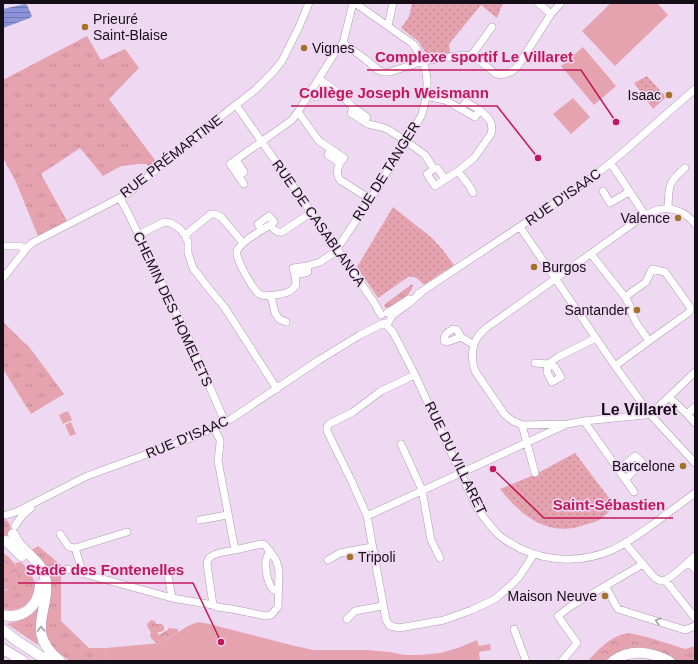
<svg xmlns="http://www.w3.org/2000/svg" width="698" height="664" font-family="Helvetica,sans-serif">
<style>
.grass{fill:url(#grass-tufts)}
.forest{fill:url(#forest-crowns)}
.park{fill:url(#park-dots)}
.pitch{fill:#e5a2af}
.water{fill:url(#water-rules)}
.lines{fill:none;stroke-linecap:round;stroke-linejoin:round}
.minor-casing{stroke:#ae99b1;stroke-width:8}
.highway-casing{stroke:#ae99b1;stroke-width:11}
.minor{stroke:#fff;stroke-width:7}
.highway{stroke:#fff;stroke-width:10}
.oneway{stroke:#a19fa2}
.poi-dot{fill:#a37128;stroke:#efd9f2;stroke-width:1.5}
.labels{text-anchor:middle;stroke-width:3;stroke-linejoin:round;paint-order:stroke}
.poi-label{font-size:14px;fill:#150e16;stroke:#efd9f2;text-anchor:end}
.street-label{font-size:14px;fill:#150e16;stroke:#efd9f2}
.quarter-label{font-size:16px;font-weight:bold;fill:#150e16;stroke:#efd9f2}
.leader{fill:none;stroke:#c2185b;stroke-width:1.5}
.callout-dot{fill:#c2185b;stroke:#efd9f2;stroke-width:1.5}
.callout-label{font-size:15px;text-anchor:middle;font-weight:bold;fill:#c2185b;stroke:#efd9f2;stroke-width:3;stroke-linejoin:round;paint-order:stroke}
</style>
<defs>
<pattern id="grass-tufts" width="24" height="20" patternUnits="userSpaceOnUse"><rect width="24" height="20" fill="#e5a2af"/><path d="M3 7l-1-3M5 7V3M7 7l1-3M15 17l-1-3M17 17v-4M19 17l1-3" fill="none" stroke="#c48a96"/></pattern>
<pattern id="forest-crowns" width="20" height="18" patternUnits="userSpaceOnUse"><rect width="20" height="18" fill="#e5a2af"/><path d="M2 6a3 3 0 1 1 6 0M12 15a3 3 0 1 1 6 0" fill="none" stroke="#c48a96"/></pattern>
<pattern id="park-dots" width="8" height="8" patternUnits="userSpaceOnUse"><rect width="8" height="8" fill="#e5a2af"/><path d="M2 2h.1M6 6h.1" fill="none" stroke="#c48a96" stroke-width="1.8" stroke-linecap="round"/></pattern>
<pattern id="water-rules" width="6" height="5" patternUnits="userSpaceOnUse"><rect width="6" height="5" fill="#8b94d9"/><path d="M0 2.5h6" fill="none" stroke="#7077af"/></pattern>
</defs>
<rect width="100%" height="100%" fill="#efd9f2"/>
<!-- grass -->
<path class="grass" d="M87,36l14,24 24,-11 14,19 -30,31 49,65 -6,5 -6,-5h-7l-18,2 -18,10 -23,-28 -39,26 26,47 -29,15 -22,-54 -13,-24v-78z
M412,284l1,1c-1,9 -18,23 -27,23l-2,-2 1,-2z
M3,322l27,26 34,46 -33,20 -28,-45z
M3,518c10,5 10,14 0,19z
M38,546l23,19v56l28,27h17l-1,13h-35l-15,-11 -6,-8 -5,-11 5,-48 -19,-32z
M21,562c7,7 14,15 14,25 0,3 -2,6 -3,9 -6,12 -15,16 -29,13v-19h7l7,-19 -2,-8z
M39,605l-2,28 1,12 -31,-21c16,-4 21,-6 32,-19z
M695,646v15h-18l-3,-2 11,-10z"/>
<!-- forest -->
<path class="forest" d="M3,553c15,10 17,19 12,36l-5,1 -7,-1z
M151,620l4,1 1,3h6l2,3v3l-3,2h-3v3c4,-1 6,-4 10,-5v-2l10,1v3l-17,11h-5l-5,-5 -1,-3 1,-3 -3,-4 -1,-4z
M629,633l18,4 38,12 -11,10c-7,-3 -16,-8 -24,-10 -16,-4 -33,1 -45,12h-17c12,-13 22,-25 41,-28z"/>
<!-- park -->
<path class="park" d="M412,3h91l-6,15 -16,-13 -32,39 1,9 -23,2 -9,-14 -17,-13 8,-11z
M647,76l19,21 -13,12 -19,-26z
M393,207l39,31 11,12 11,15 -29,19h-2c-5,-5 -7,-8 -15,-7l-30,21 -21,-31z
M575,453l41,54c-6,4 -11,9 -17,13 -5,2 -10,4 -15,5 -35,13 -63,-9 -84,-36l36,-15z"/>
<!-- pitch -->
<path class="pitch" d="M611,3h46l11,12 -53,51 -33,-35z
M583,47l33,39 -22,19 -33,-39z
M573,98l17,19 -19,17 -18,-20z
M68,411l4,9 -9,4 -4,-9z
M71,422l5,12 -6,2 -5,-11z
M198,622l11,2 86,22 18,4h54l23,2 15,3h15l20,-2 18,-5 19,-8 2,6 11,-2 1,6 -12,2 1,9h-375l1,-13 55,-5 27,-17z"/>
<!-- water -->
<path class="water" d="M25,4l2,1 5,11 -2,2 -27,10v-19z"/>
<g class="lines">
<defs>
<path id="minor" d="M353,3l-10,40 22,16 13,11 5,2h7l33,-11 41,-6c14,2 22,11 32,19 7,2 17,-2 21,-7l34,-53 10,-11
M538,3l13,11
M388,26l5,-23
M471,56l21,-29
M319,79l19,13 15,15 -2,6 17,11 13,3 6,2 19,12 19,14 9,14 -7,5 8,12 23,-15 16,-13 17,-24 1,-5 -1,-6 -2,-4 -9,-9 -5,7 -30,-17 -19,-4
M310,93l6,4 9,-14
M236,105l120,171 19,28 6,11
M353,107l14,10 -3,5
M461,109l5,-7 14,8
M298,112l21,29 12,8 -3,6 12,8c-3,7 -4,10 0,17l30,19
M331,149l13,9 -4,5
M236,160l8,12 -6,4
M610,164l4,4 31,47
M434,169l3,-1 8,11
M458,171c5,8 12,13 15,22
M244,184l-14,-20 62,-44 6,-8 38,-61 7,-8
M603,191l7,12 19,-11
M120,198l8,15 61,126 36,83
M668,209c1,-22 -1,-26 17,-41
M312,212l-30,20c-6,1 -8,-3 -12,-7 -8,5 -30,17 -33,26 -2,8 16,38 22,43 5,4 28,0 33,-4 1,-1 2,-3 4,-5l-1,-10 13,-3 -1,-6 13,-4 15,-10 49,-74c8,-17 18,-32 28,-48 3,-5 8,-10 10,-16 1,-4 2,-8 3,-12 5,-21 1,-41 -12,-58l-58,-41
M695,224c-9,-12 -23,-18 -38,-14 -4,1 -8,4 -12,5l-159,113c-2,2 -5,5 -7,7 -8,11 -8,25 -4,36l30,44 8,6 9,4 46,-1 16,-3 61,-6 9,-4 41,-39
M520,227l95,139 34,47 46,50
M262,230l-4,-6 11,-8 5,6 -4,3
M138,235l26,-13 7,1 9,6 5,6 3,7v11l5,15 17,22 15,18 52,81
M185,235l21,-17 5,-4h4l6,3 22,26
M3,246h17l6,3
M591,254l34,43 5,9 3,10 4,8 12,17 -34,25
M295,275l-2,-7 14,-2
M3,278l23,-29 6,-6 97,-50 54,-47 72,-56 18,-18 9,-11 17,-34 10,-24
M418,294l145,-96 35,-25 23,-19 74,-65
M271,296l4,17 4,6 7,3
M625,297l21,-15 6,-13 13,3 25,35v4l-2,2 -39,28
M387,313l22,-14
M385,324l8,8 22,43 62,133c7,10 14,20 23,28 32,25 75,30 112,14 16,-7 30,-18 44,-28 13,-10 26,-19 39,-29
M461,337l-14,5 -3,-1c0,-7 4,-9 9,-12l4,1 4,7 13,8
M535,363l13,1 10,-7 38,-19
M548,364l7,3 6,10 -9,5 -5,-10z
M415,375l-34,16 -28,21 -24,12 -2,3v4l25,51 15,34 19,104 4,6 9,2 45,-8 28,-10 23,-11 14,-12 10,-10 15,-23
M669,397l18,17 8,9
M687,414l8,-7
M584,421l50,71
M522,425l13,48
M214,428l6,12v3l-2,18 17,89c-7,1 -22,3 -26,8 -1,2 -2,4 -2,6l6,41 4,2 15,2 34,7 5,-1 7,-8 1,-37 -3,-10 -11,-15 -4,-1 -26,6
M401,444l21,46 9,50 9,18
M618,470l17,-14 7,6 -17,18
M6,515l10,-3 71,-36 96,-35 31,-13 17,-9 88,-59 41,-25 24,-12h4l5,-8 15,-11 14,-12
M367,516l198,-91
M200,520l27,-5
M15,526c4,-7 9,-13 16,-18
M60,534l9,13 6,1 52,-16
M625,543l29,34c3,2 5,4 9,4 8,-2 25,-19 32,-25
M75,548l8,26
M270,551c0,1 -3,5 -3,6 -3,7 0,25 5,31 2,2 4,3 6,4
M328,560l12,-7 32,-6
M688,562l7,7
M67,569l105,29 41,7
M167,569l5,29
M665,580l30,38
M605,586l13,23 67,21 10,-4
M347,619l8,-8 27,-5
M514,629l12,32
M562,661l15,-18 -19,-27 13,-10 72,-42"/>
<path id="highway" d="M13,534c3,5 5,9 9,13 7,8 18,15 22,26 11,34 -23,57 16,88
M6,541l16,15
M3,615c21,5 36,-10 37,-30
M3,630l14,11 31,20
M3,649l20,12
M613,661c18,-13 37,-9 56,0"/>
</defs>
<!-- minor casing -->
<use href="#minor" class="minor-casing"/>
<!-- highway casing -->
<use href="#highway" class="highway-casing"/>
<!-- minor -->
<use href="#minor" class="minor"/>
<!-- highway -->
<use href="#highway" class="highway"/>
</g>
<!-- one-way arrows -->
<defs><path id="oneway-chevron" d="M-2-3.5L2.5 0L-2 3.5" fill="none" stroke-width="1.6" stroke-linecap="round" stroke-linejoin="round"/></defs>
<g class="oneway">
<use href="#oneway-chevron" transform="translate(658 621) rotate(-163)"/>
<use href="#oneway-chevron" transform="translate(41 629) rotate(-92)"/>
</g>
<!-- markers -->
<g class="poi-dot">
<circle cx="85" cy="27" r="4"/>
<circle cx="304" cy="48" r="4"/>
<circle cx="669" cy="95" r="4"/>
<circle cx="678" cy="218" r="4"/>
<circle cx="534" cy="267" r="4"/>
<circle cx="637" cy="310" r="4"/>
<circle cx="683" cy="466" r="4"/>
<circle cx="350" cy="557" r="4"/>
<circle cx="605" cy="596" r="4"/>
</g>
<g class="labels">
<!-- poi labels -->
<g class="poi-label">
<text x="93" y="24" text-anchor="start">Prieuré<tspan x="93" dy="16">Saint-Blaise</tspan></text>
<text x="312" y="53" text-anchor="start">Vignes</text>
<text x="661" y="100">Isaac</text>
<text x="670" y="223">Valence</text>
<text x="542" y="272" text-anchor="start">Burgos</text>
<text x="629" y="315">Santander</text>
<text x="675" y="471">Barcelone</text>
<text x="358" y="562" text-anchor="start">Tripoli</text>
<text x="597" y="601">Maison Neuve</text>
</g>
<!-- street labels -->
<g class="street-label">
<text transform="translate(171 156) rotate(-38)" y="5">RUE PRÉMARTINE</text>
<text transform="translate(386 171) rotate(-58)" y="5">RUE DE TANGER</text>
<text transform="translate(563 197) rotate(-35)" y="5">RUE D'ISAAC</text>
<text transform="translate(319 223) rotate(55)" y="5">RUE DE CASABLANCA</text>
<text transform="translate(173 309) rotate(65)" y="5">CHEMIN DES HOMELETS</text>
<text transform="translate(187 437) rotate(-23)" y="5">RUE D'ISAAC</text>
<text transform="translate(456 458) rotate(64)" y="5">RUE DU VILLARET</text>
</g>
<!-- quarter labels -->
<g class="quarter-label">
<text x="639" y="415">Le Villaret</text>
</g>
</g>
<!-- callouts -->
<path class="leader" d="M616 122L581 70H367M538 158L497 106H291M493 469L544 518H673M221 642L193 583H18"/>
<g class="callout-dot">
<circle cx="616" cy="122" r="4"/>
<circle cx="538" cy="158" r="4"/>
<circle cx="493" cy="469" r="4"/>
<circle cx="221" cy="642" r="4"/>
</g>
<g class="callout-label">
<text x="474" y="62">Complexe sportif Le Villaret</text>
<text x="394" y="98">Collège Joseph Weismann</text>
<text x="609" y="510">Saint-Sébastien</text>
<text x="105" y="575">Stade des Fontenelles</text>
</g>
<!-- border -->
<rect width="698" height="664" fill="none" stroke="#150e16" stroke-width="8"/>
</svg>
